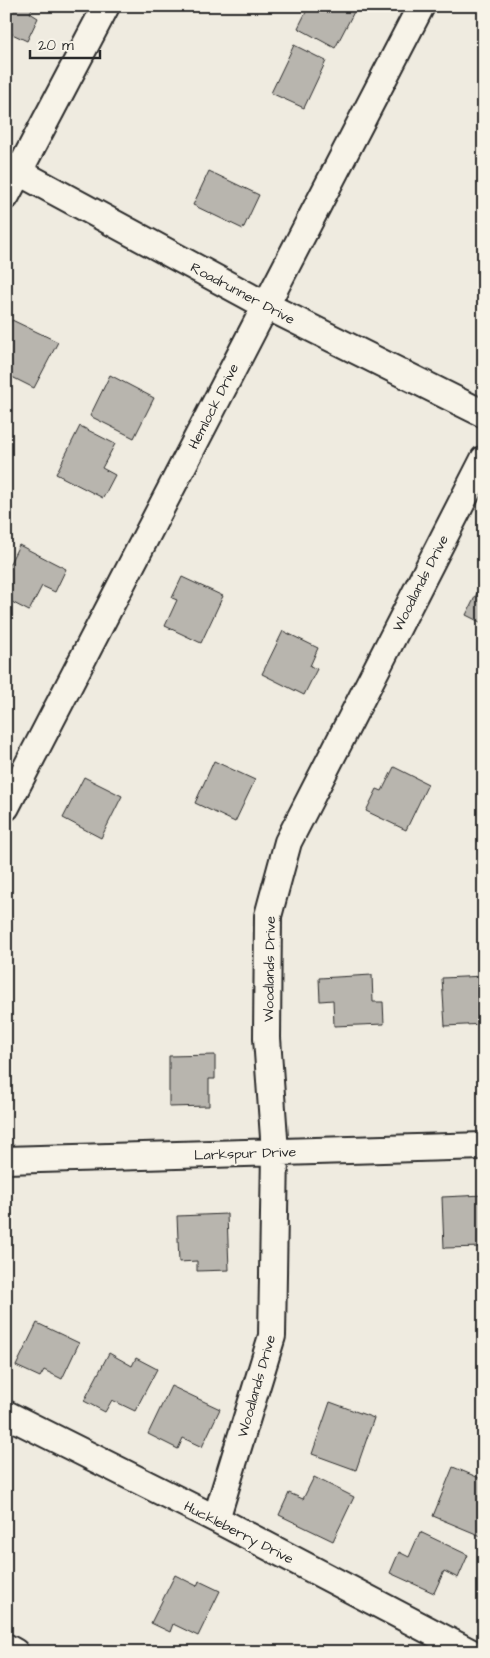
<svg xmlns="http://www.w3.org/2000/svg" width="490" height="1658" font-family="'Architects Daughter',sans-serif">
<style>
.building{fill:#b8b5ae;stroke:#2b2b2b}
.lines{fill:none;stroke-linecap:round;stroke-linejoin:round}
.minor-casing{stroke:#2b2b2b;stroke-width:30}
.minor{stroke:#f7f3e8;stroke-width:26}
.labels{text-anchor:middle;stroke-width:4;stroke-linejoin:round;paint-order:stroke}
.street-label{font-size:14px;fill:#2b2b2b;stroke:#f7f3e8}
</style>
<rect width="100%" height="100%" fill="#efebe0"/>
<filter id="ink" filterUnits="userSpaceOnUse"><feTurbulence type="fractalNoise" baseFrequency=".02" numOctaves="2"/><feDisplacementMap in="SourceGraphic" scale="10" xChannelSelector="R" yChannelSelector="G"/><feConvolveMatrix kernelMatrix="1 2 1 2 8 2 1 2 1" color-interpolation-filters="sRGB"/></filter>
<g filter="url(#ink)">
<!-- building -->
<path class="building" d="M6,6h27l-3,7 8,5 -11,23 -21,-10z
M309,6h48l-22,42 -37,-20z
M294,45l32,16 -22,47 -33,-15z
M209,171l50,24 -16,34 -50,-24z
M12,320l46,22 -24,46 -28,-14v-42z
M110,375l44,23 -20,40 -44,-22z
M80,426l35,18 -13,24 13,7 -12,23 -47,-24z
M19,545l47,24 -11,23 -13,-6 -13,25 -23,-12v-28z
M182,577l41,19 -22,47 -36,-17 12,-26 -5,-2z
M477,593l7,3v28l-18,-9z
M283,631l35,17 -8,18 7,3 -13,26 -42,-21z
M214,761l41,19 -20,42 -40,-19z
M394,767l34,17 -22,46 -40,-19 11,-22 5,2z
M84,777l38,19 -21,42 -38,-20z
M372,975l1,27h10l1,22 -50,2 -1,-26 -13,1 -1,-23z
M484,976v48l-39,2 -3,-48z
M215,1055v24h-6v27l-40,1v-51z
M484,1195v52l-40,1 -2,-51z
M227,1214l2,56 -32,1v-10l-18,1 -2,-46z
M37,1323l42,20 -17,36 -18,-9 -4,7 -24,-11z
M109,1353l23,13 4,-8 21,11 -22,42 -23,-11 -7,12 -21,-11z
M171,1386l49,23 -18,38 -19,-9 -5,11 -30,-15z
M330,1402l44,16 -18,52 -44,-16z
M453,1467l31,13v26l-4,10 4,2v11l-3,7 -48,-20z
M314,1477l40,20 -21,44 -54,-26 10,-22 14,6z
M420,1532l48,23 -10,23 -14,-7 -10,22 -44,-20 9,-21 10,5z
M175,1575l22,11 2,-5 21,10 -22,45 -25,-12 -3,8 -19,-9z"/>
<g class="lines">
<defs>
<path id="minor" d="M6,165l259,140 219,109
M6,196l100,-190
M6,807l415,-801
M6,1160l478,-14
M6,1414l210,105 254,133
M216,1519l56,-183 3,-184 -8,-114 1,-122 20,-74 196,-383
M6,1647l9,5"/>
</defs>
<!-- minor casing -->
<use href="#minor" class="minor-casing"/>
<!-- minor -->
<use href="#minor" class="minor"/>
</g>
</g>
<g class="labels">
<!-- street labels -->
<g class="street-label">
<text transform="translate(243 293) rotate(28)" y="5">Roadrunner Drive</text>
<text transform="translate(213 406) rotate(-63)" y="5">Hemlock Drive</text>
<text transform="translate(420 583) rotate(-63)" y="5">Woodlands Drive</text>
<text transform="translate(269 969) rotate(-89)" y="5">Woodlands Drive</text>
<text transform="translate(245 1153) rotate(-2)" y="5">Larkspur Drive</text>
<text transform="translate(256 1386) rotate(-74)" y="5">Woodlands Drive</text>
<text transform="translate(239 1532) rotate(27)" y="5">Huckleberry Drive</text>
</g>
</g>
<!-- margin -->
<rect width="490" height="1658" fill="none" stroke="#f7f3e8" stroke-width="25"/>
<rect x="12" y="12" width="465" height="1633" fill="none" stroke="#2b2b2b" stroke-width="2" filter="url(#ink)"/>
<!-- scale -->
<path d="M30 50v8h70v-8" fill="none" stroke="#2b2b2b" stroke-width="2.5"/>
<text x="38" y="50" font-size="15" fill="#2b2b2b" stroke="#f7f3e8" stroke-width="4" paint-order="stroke">20 m</text>
</svg>
